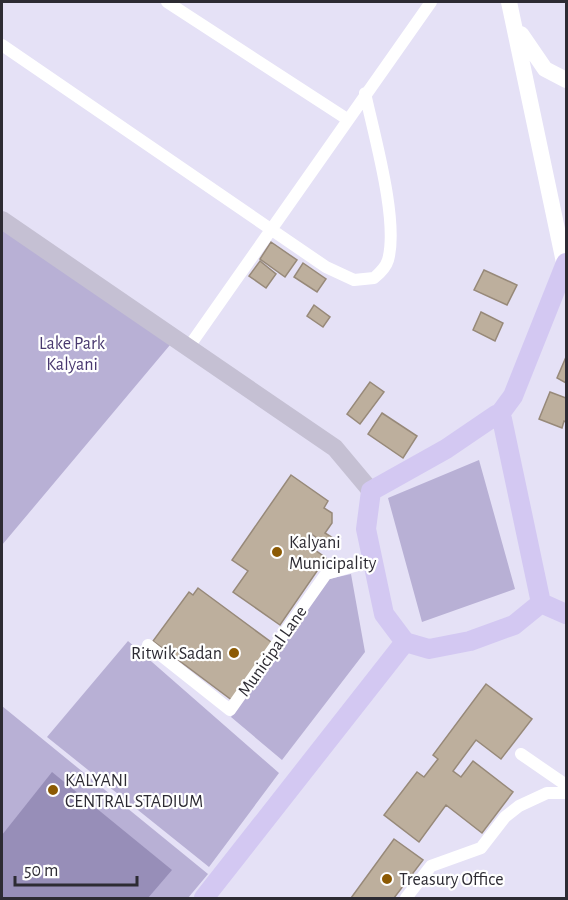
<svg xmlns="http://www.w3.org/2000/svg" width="568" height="900" font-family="'Alegreya Sans',sans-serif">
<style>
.green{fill:#b8b0d5}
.water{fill:#978eb8}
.building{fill:#bdaf9d;stroke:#978979;stroke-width:1.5}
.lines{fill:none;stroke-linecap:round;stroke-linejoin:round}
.minor{stroke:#fff;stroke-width:12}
.tertiary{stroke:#fff;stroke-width:16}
.secondary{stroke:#c5c0d3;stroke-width:18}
.primary{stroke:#d3c8f2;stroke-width:20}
.poi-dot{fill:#8c5a04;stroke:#fff;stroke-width:2}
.labels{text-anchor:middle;stroke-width:4.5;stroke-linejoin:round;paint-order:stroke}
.park-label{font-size:18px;fill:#48386f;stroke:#fff}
.poi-label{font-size:18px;fill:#2d2b33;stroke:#fff;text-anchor:start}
.street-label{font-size:18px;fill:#2d2b33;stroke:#fff}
</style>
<rect width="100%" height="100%" fill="#e5e1f6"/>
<!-- green -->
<path class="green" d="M2,220l173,119 -173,206z
M479,460l36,129 -93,33 -34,-124z
M351,574l14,78 -83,108 -51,-43 98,-138z
M128,641l151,132 -70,94 -162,-130z
M2,706l206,168 -20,24h-186z"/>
<!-- water -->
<path class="water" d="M52,772l120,98 -24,28h-146v-63z"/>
<!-- building -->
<path class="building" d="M271,242l26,18 -12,17 -25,-18z
M260,261l16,13 -10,14 -17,-12z
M303,263l23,16 -9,13 -23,-15z
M484,270l33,15 -10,20 -33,-15z
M314,305l16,12 -7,10 -16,-11z
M481,312l22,11 -8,18 -22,-11z
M566,357v26l-9,-5z
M370,382l14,10 -24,32 -13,-10z
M550,392l16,6v24l-2,-1 -2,7 -23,-9z
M382,413l35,23 -14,22 -35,-24z
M291,475l37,26 -4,7 8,5v10l-7,10 8,5 -5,8 -18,-13 -6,9 22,16 -46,67 -47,-33 15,-21 -16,-11z
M198,588l77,57 -42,56 -80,-60 36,-49 4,3z
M486,684l46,35 -31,40 -25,-19 -23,31 8,6 12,-16 40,31 -31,41 -36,-28 -27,37 -35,-27 33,-43 7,5 14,-18 -5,-4z
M394,839l29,21 -29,38h-43z"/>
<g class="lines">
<!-- minor -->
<path class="minor" d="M167,2l180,117
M2,45l324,222 28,13 20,-2c6,-5 12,-11 14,-18 11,-39 -14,-125 -23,-167
M188,348l243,-346
M148,645l82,65 96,-136 46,-13
M521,754l45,31
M406,898l25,-32 50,-18 24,-31 14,-11 28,-13h19"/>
<!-- tertiary -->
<path class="tertiary" d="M509,2l56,265
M521,34l24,35 21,11"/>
<!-- secondary -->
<path class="secondary" d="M2,220l333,228 36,43"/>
<!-- primary -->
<path class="primary" d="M496,415l6,4 39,184 -27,22 -44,16 -41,8 -24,-7 -21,-28 -18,-85 5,-38 75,-42z
M499,415l14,-19 53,-133
M541,603l25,11
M204,898l201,-256"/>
</g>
<!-- markers -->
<g class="poi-dot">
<circle cx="277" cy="552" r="6"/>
<circle cx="234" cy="653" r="6"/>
<circle cx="53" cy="790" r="6"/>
<circle cx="387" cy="879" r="6"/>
</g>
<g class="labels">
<!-- park labels -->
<g class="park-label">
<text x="72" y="349">Lake Park<tspan x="72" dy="21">Kalyani</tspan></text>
</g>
<!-- poi labels -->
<g class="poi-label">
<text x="289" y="548">Kalyani<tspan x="289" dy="21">Municipality</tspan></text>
<text x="222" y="659" text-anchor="end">Ritwik Sadan</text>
<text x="65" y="786">KALYANI<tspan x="65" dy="21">CENTRAL STADIUM</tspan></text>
<text x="399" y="885">Treasury Office</text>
</g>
<!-- street labels -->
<g class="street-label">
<text transform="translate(272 651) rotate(-55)" y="6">Municipal Lane</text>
</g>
</g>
<!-- border -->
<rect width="568" height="900" fill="none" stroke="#2d2b33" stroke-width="6"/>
<!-- scale -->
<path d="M15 876v9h122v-9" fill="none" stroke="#2d2b33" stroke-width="3"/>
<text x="24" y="876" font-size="18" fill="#2d2b33" stroke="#ffffff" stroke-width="4.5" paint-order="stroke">50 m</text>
</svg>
